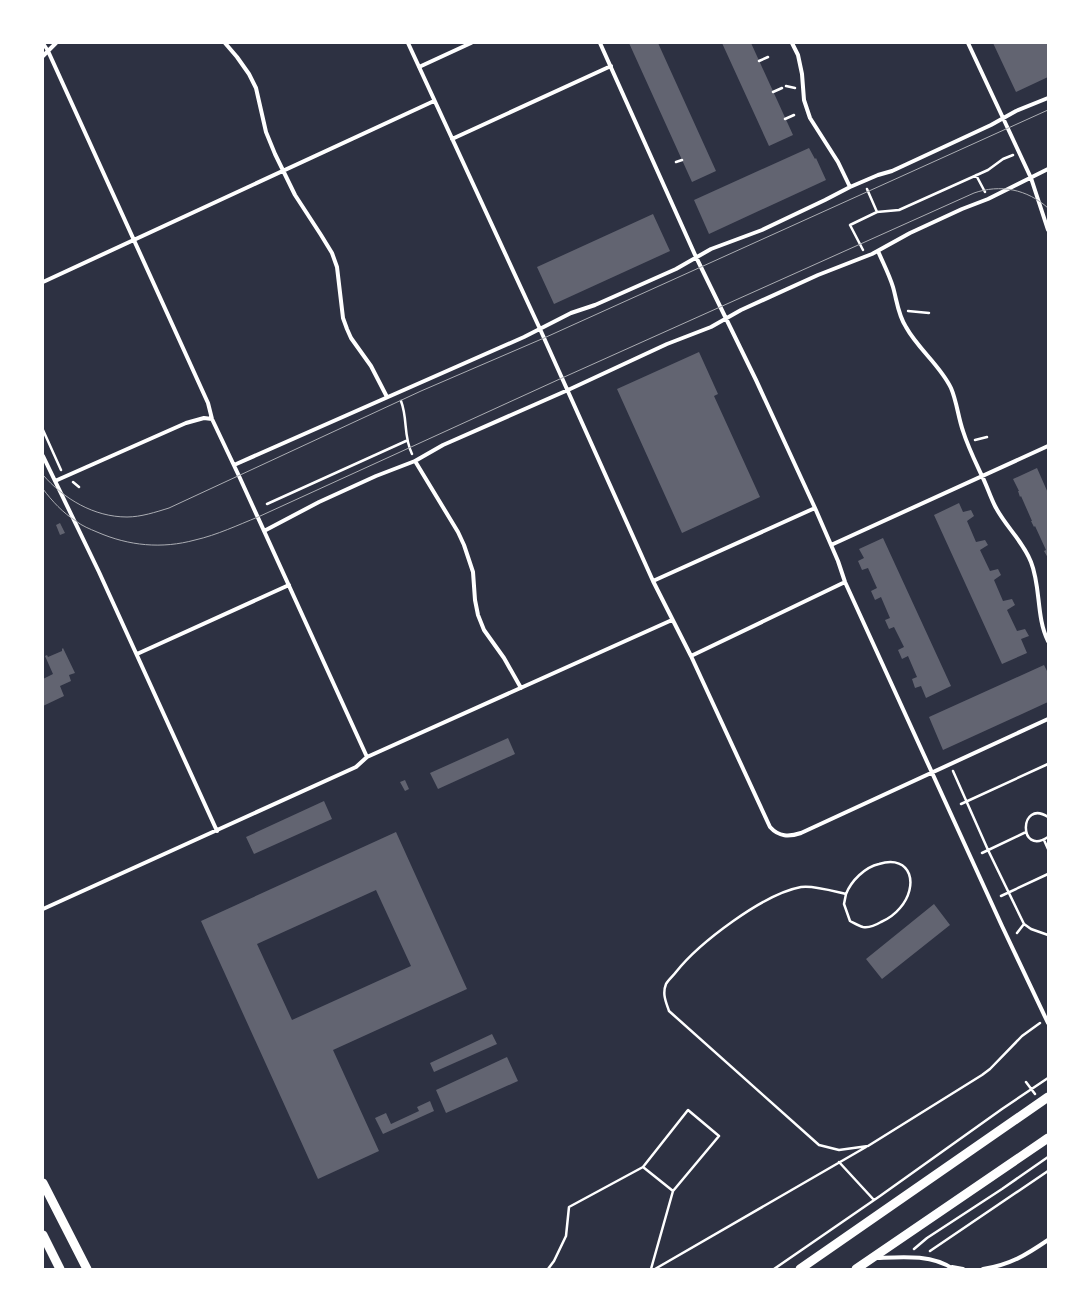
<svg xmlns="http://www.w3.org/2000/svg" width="1091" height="1312" font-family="'Open Sans',sans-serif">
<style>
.building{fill:#626471;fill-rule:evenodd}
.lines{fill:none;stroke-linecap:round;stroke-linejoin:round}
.path{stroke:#fff;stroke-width:2.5}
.pedestrian{stroke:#fff;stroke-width:3.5}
.minor{stroke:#fff;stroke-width:4}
.primary{stroke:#fff;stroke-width:9}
.tram{stroke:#abadb3;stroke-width:1}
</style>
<rect width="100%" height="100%" fill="#2d3142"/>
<!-- building -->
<path class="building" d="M629,43h29l58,128 -24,11z
M722,43h29l42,92 -24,11z
M993,43h55v34l-32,15z
M809,148l6,11 1,-1 10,22 -117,54 -15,-34z
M653,214l17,37 -116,53 -17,-37z
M699,352l19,42 -4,2 46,101 -78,36 -65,-144z
M1037,468l11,25v65l-4,-7 2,-1 -11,-24 -1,1 -3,-6h1l-11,-25 -1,1 -2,-6h1l-6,-12z
M959,503l4,9 8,-2 3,6 -7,5 9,21 9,-2 3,5 -8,5 10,21 8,-2 3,6 -7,5 9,21 9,-2 3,6 -8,5 10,21 8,-2 4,7 -8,3 6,14 -25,11 -68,-149z
M60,523l5,10 -5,2 -4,-10z
M883,538l68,148 -25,12 -5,-12 -6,2 -3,-9 5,-2 -9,-21 -6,3 -4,-9 6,-3 -10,-20 -5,2 -4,-9 5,-2 -9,-21 -6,3 -4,-9 6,-3 -9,-20 -6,2 -4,-9 6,-3 -5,-9z
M63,648l12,25 -6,2 2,6 -11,5 4,10 -21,10v-27l10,-5 -8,-18 2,-1 1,2 14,-6v-2z
M1044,665l4,8v29l-105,48 -14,-33z
M508,738l7,16 -77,35 -8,-16z
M405,780l4,9 -4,2 -5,-9z
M324,801l8,18 -78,35 -8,-17z
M396,832l71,157 -134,61 46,101 -61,28 -117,-258zM376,890l35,76 -119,54 -35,-76z
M934,904l16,21 -68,54 -16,-20z
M492,1034l5,10 -63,28 -4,-9z
M507,1057l11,24 -72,32 -10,-23z
M430,1101l4,10 -51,23 -8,-16 11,-5 5,11 28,-13 -2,-4z"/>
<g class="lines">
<!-- path -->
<path class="path" d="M759,61l9,-4
M786,86l9,2
M773,92l9,-4
M785,119l9,-4
M676,162l6,-2
M976,175l9,17
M867,189l10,23
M863,250l-13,-25 27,-13 22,-2 89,-40 15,-11 10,-4
M908,311l21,2
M401,401c7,18 2,35 11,53
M43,430l18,40
M975,440l12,-3
M73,482l6,5
M267,504l139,-63
M953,771l35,79 36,74 7,5 17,6
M961,804l87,-40
M1048,817c-29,-19 -30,40 0,20
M1044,840l4,9
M982,853l44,-21
M846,894c5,-13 19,-27 33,-30 33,-10 40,22 21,44 -5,6 -12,11 -19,14 -5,3 -12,6 -18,5 -4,-1 -9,-4 -13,-6l-6,-17 2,-10c-13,-3 -33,-9 -45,-7 -38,7 -102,56 -125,85 -3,4 -8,8 -10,12 -4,10 0,18 3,27l150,134 20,5 29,-4 114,-71 8,-6 32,-33 18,-13
M1001,896l47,-22
M1017,933l7,-9
M1026,1082l9,12
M839,1162l35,38
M914,1249l13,-11 75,-49 46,-32
M930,1251l118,-80
M548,1269l6,-8 12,-25 3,-29 74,-40
M651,1269l22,-78 46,-55 -31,-26 -45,57 30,24
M655,1269l211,-122
M774,1269l106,-73 122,-87 46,-31"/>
<!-- pedestrian -->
<path class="pedestrian" d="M43,43l5,8"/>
<!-- minor -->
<path class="minor" d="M225,43l12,14 12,17 7,14 10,44 9,22 20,41 26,40 11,18 5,14 6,51 4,11 4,9 20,28 16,31
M408,43l132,286 113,252 38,75 79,171c9,10 19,10 31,6l247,-114
M600,43l96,214 60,123 59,128 23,53 7,21 157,344 46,97
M792,43l6,12 4,19 2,26 6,18 28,44 12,25
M968,43l63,135 17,52
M48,51l160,352 4,16 27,57 128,281
M43,56l13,-13
M419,67l52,-24
M452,139l159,-73
M878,251c5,12 11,23 15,36 4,14 5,28 13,40 12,22 34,38 45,61 6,14 7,29 12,43 5,16 12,30 19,45 5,10 8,20 13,30 10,20 28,35 36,56 10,25 5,55 17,79
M43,282l391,-181
M43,456l56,116 118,259
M415,461l43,71 6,13 9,27 2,28 3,15 6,15 20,28 17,30
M234,465l290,-128 47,-24 24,-8 81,-36 35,-20 51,-19 63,-30 25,-13 28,-12 14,-4 99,-46 25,-14 32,-13
M55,481l131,-58 18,-5 8,1
M264,531l55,-29 57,-26 39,-15 28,-16 125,-55 99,-46 44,-17 30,-17 77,-35 54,-21 38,-21 52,-24 26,-10 60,-30
M831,545l217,-99
M653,581l162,-73
M137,654l152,-69
M691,656l154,-74
M43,909l313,-142 11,-10 305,-137
M877,1258c24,-1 55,-4 76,11
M952,1267l11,2
M983,1269c27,-4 43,-14 65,-29"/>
<!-- primary -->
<path class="primary" d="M43,1183l44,86
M43,1235l17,34
M800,1269l248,-172
M856,1269l192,-131"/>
<!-- tram -->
<path class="tram" d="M43,475c21,24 51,42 84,42 14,0 29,-5 42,-9l252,-117 123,-53 504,-228
M43,489c9,12 20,24 33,32 6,5 14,8 21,11 32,14 65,17 98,8 22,-5 43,-15 63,-23l304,-139 412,-185c26,-9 53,-4 74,15"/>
</g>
<!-- border -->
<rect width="1091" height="1312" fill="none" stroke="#ffffff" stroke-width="88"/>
</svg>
